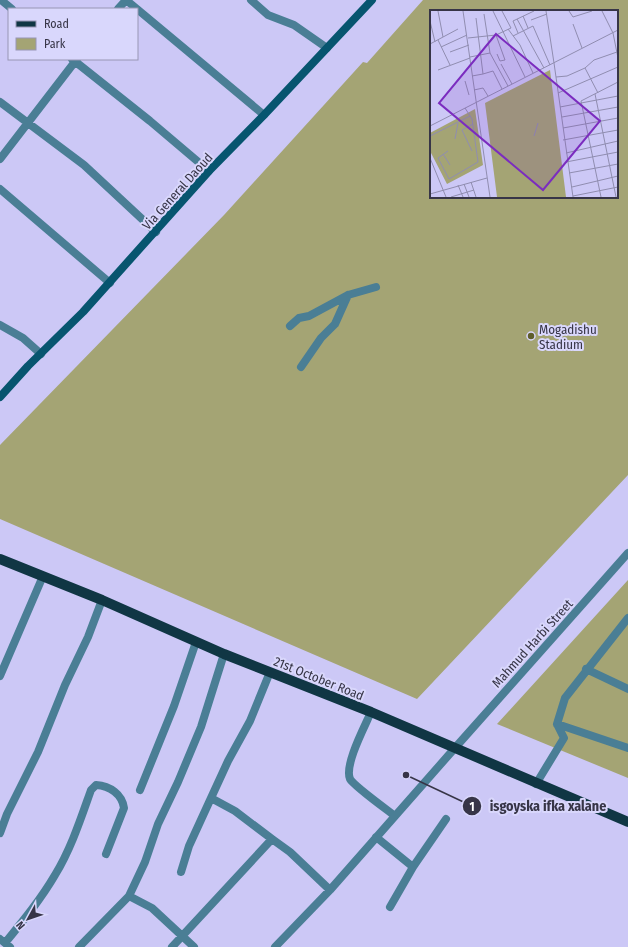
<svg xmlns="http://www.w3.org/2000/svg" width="628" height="947" font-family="'Fira Sans Condensed',sans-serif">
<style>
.green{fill:#a4a474;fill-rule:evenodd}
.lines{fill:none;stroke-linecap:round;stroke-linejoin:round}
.minor{stroke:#4a7e95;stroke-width:8}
.tertiary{stroke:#4a7e95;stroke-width:8}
.secondary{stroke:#07556f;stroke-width:8}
.primary{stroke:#103644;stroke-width:10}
.poi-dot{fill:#5f5e2b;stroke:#d9d7fc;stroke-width:1.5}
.labels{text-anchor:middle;stroke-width:4;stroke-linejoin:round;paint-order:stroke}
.street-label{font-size:13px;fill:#373547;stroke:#d9d7fc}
.poi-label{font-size:13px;fill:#373547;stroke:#d9d7fc;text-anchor:start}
.inset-road{fill:none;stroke:#908db0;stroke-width:1}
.view{fill:#7b2cbf;fill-opacity:0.15;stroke:#7b2cbf;stroke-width:2}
.inset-edge{fill:none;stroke:#373547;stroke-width:2}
.leader{fill:none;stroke:#373547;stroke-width:1.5}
.callout-dot{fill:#373547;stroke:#d9d7fc;stroke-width:1.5}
.mark-label{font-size:12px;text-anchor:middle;font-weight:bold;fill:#fff}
.callout-label{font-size:14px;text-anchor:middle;font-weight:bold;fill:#373547;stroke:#d9d7fc;stroke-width:4;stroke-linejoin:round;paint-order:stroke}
</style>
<rect width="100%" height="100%" fill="#ccc8f6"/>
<!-- green -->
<path class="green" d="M423,0h205v475l-211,224 -417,-180v-74l224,-230 139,-153 4,1zM431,11h186v186h-186z
M628,580v198l-131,-54z"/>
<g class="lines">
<!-- minor -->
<path class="minor" d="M1,0l11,9
M126,0l11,9
M251,0l17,15 26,10 33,23
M118,9l8,-9
M137,9l127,106
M72,59l78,62 59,50
M0,102l84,63 72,67
M0,159l77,-100
M0,189l110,94
M0,325l23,13 18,16
M290,326l9,-8 10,-2 39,-21 28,-8
M301,367l20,-29 14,-14 13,-29
M586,669l42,20
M270,672l-20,49 -22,40 -17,37 24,13 37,28
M0,676l43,-100
M371,712c-6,14 -27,53 -21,67 4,7 36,30 45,37
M557,724l71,24
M536,784l28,-46 -7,-14 8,-26 63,-80
M140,790l34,-84 22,-64
M0,833l7,-19 31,-62 27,-67 23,-48 14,-37
M376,837l37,30
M181,872l8,-26 22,-48
M129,896l16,-34 13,-38 20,-42 23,-55 23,-73
M390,907l23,-40 33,-48
M0,939l10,8
M5,943c18,-22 36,-44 50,-68 16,-26 26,-57 36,-85l5,-5c14,1 26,9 28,23l-18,46
M79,947l50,-51 23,12 42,39
M172,947l100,-108 18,13 40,38
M275,947l55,-57 124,-141"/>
<!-- tertiary -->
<path class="tertiary" d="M454,749l174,-196"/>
<!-- secondary -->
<path class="secondary" d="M0,397l28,-31 55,-54 126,-141 55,-56 108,-115"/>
<!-- primary -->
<path class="primary" d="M0,559l102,41 122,54 147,58 257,110"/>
</g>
<!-- markers -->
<circle class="poi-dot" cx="531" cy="336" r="4"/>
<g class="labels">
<!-- street labels -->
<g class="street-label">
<text transform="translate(177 191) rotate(-48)" y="5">Via General Daoud</text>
<text transform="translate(532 643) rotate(-48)" y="5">Mahmud Harbi Street</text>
<text transform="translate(319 678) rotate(22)" y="5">21st October Road</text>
</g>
<!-- poi labels -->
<g class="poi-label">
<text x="539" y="334">Mogadishu<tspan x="539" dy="15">Stadium</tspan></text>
</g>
</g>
<!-- overview -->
<g transform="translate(430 10)">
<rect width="188" height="188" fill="#ccc8f6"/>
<path d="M120,60l16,127h-69l-12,-94zM45,99l8,56 -36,19 -17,-33v-18z" fill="#a4a474"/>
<path class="inset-road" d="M8,1l5,26M33,1l27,186M63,1l32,66M116,1l8,52M139,1l4,6 19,-6M172,1l11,22 5,25M93,6l5,12M87,9l27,49M101,10l16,-6M0,11l5,21M143,14l9,24M78,19l12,16 13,28M88,23l-5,-12 21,-10M66,25l9,25 -5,1 -3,-7M83,26l20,-10 17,39M38,28l28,-3 15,-7 -9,-17M8,30l12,25M0,34l28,-15M11,37l26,-12M20,42l19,-7M60,43l18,33M40,47l20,-4 -6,-39M124,53l19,134M71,54l11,20M155,58l13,25M8,60l32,-12M53,64l10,-3 9,18M42,66l11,-2 -7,-56M126,67l11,-1 18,-8 9,-8 23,-8M35,71l4,14M44,80l9,-2 5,8M128,83l60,-26M165,84l21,103M130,97l58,-11M132,107l56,-10M0,116l188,-96M133,118l55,-10M0,126l40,-20M104,126l4,-13M25,129l3,-16M133,130l55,-10M18,141l-10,7 11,21 29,-17 -6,-43 -7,-11M42,141l-10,-21 11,-6M136,143l52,-12M13,144l7,11M0,148l16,39M136,152l52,-10M139,163l49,-9M41,172l5,15M34,174l5,13M28,175l5,12M142,177l46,-11M0,184l57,-16M143,186l45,-9M21,187l23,-7M171,187l-20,-96 37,-19"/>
<path class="view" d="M66,24l104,87 -57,69 -104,-87z"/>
<rect width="188" height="188" class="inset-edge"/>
</g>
<!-- callouts -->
<path class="leader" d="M406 775L472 806"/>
<g class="callout-dot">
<circle cx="406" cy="775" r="4"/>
<circle cx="472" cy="806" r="10"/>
</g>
<g class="mark-label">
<text x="472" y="811">1</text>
</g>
<g class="callout-label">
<text x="548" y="811">isgoyska ifka xalane</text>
</g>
<!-- legend -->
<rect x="8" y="8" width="130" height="52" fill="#d9d7fc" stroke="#9896b4"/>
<rect x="16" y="21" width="20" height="6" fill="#103644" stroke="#9896b4"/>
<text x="44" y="28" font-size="12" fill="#373547">Road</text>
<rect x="16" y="38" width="20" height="12" fill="#a4a474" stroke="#9896b4"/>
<text x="44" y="48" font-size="12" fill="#373547">Park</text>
<!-- north arrow -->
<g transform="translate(28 919) rotate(230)" stroke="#d9d7fc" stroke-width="3" paint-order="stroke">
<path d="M0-3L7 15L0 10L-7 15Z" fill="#373547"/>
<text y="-6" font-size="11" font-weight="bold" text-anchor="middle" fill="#373547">N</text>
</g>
</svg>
